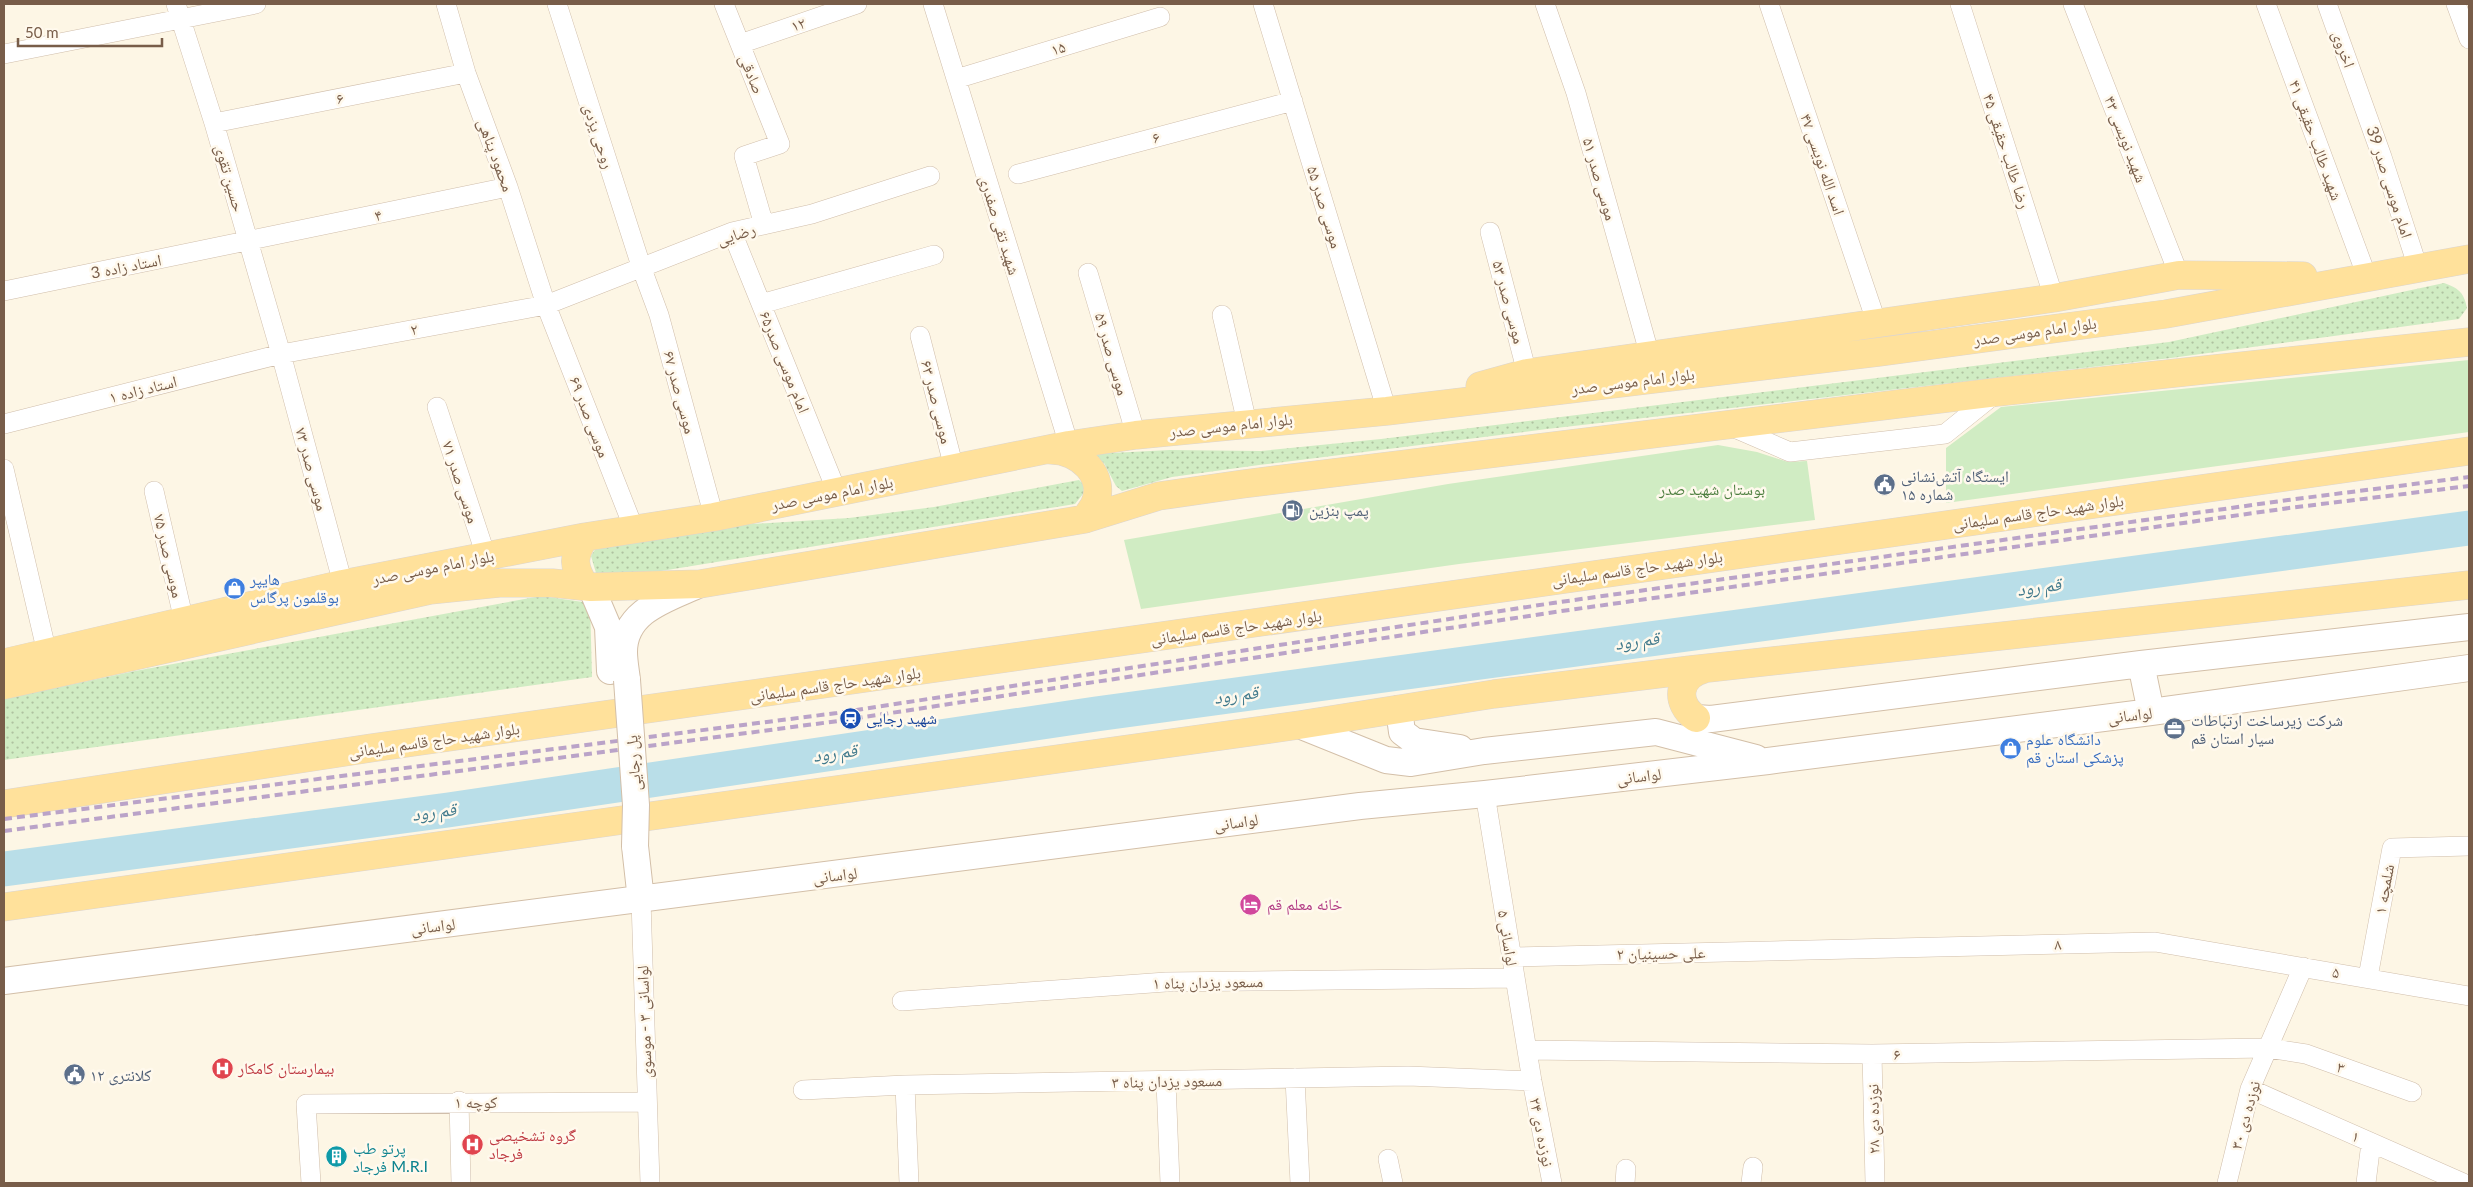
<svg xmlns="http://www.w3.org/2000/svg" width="2473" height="1187" font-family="Lato,'Noto Naskh Arabic',sans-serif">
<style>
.grass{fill:url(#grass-dots)}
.green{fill:#d0ecc3}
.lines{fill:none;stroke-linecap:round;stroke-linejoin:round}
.river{stroke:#b9dee8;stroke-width:35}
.street-casing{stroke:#d0beab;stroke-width:20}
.secondary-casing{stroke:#d3bfa8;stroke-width:28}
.primary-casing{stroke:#dcd5d0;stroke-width:29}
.street{stroke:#fff;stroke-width:19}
.secondary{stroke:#fff;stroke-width:26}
.primary{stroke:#ffe19b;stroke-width:28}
.rail{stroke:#baa3c8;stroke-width:4;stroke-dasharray:8 5;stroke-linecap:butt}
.secondary-bridge-casing{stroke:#d3bfa8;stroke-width:28;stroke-linecap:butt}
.secondary-bridge{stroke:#fff;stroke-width:26}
.labels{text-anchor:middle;stroke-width:5;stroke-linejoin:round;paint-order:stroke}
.street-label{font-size:16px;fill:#785d49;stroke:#fff9ed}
.service-label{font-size:16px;fill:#4e5e75;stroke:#fff9ed;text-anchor:start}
.park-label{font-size:16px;fill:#4e7f40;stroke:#fff9ed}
.shop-label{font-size:16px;fill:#366cbe;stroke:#fff9ed;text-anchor:start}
.transit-label{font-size:16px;fill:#164399;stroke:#fff9ed;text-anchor:start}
.hotel-label{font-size:16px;fill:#b23c85;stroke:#fff9ed;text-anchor:start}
.health-label{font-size:16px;fill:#be3a42;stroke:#fff9ed;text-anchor:start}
.culture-label{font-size:16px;fill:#0d838f;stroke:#fff9ed;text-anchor:start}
.water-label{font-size:18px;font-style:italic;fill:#417a8c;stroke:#fff9ed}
</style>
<defs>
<pattern id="grass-dots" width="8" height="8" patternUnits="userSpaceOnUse" patternTransform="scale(1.25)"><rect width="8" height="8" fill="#d0ecc3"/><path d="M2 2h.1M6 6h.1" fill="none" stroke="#aec2a0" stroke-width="1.8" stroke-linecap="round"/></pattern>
</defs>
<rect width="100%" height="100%" fill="#fdf6e5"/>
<!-- grass -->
<path class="grass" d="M2444,283c15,5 20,10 23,25l-8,11 -288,39 -624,71 -288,36 -87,12 -50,14 -6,-5 -12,-23 -12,-9 78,-4 91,1 120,-12 788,-97z
M1079,480l4,4v10l-8,10 -420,68 -59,1 -5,-17 5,-8 126,-22 127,-8 85,-11z
M541,596l49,7 2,74 -588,83v-61l131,-28z"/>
<!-- green -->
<path class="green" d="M2469,360v72l-523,71v-55l55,-41z
M1718,445l39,7 31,10 19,-1 8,59 -356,44 -318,45 -17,-69 324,-56z"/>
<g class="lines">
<!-- river -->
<path class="river" d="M4,869l444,-59 648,-96 1373,-186"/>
<defs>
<path id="street" d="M176,4l38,119 67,231 62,230
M446,4l20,69 42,114 38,118 88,224
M557,4l85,265 17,46 55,202
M724,4l56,140 -36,12 20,69
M933,4l136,441
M1263,4l124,407
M1545,4l31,89 74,263
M1769,4l108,320
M1960,4l94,294
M2073,4l106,271
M2266,4l101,273
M2327,4l55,153 36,111
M2456,4l13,35
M740,44l117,-40
M4,54l252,-50
M956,79l204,-62
M214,123l252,-50
M1018,174l275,-73
M732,232l105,260
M1490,232l37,141
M1088,273l48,162
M4,291l504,-104
M761,304l173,-49
M1222,315l25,108
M920,336l34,132
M437,407l49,149
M4,424l277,-70 265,-49 186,-73 80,-18 118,-38
M1730,426l60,26 155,-18 51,-41
M4,469l43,184
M154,491l30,130
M1485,794l47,287 20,102
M641,900l9,283
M1511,957l644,-15 314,54
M2368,977l24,-129 77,-2
M902,1001l264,-19 349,-4
M1527,1050l345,4 396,-6 38,6 106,38
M1872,1054l3,129
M1295,1078l5,105
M1166,1082l4,101
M905,1085l4,98
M2250,1089l213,94
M803,1090l102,-5 503,-9 124,5
M459,1101l2,82
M1388,1159l5,24
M311,1183l-5,-79 341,-2
M1625,1183l1,-14
M1751,1183l2,-16
M2227,1183l23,-94 53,-122
M2366,1183l5,-40"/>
<path id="secondary" d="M591,587l17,40 2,44
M2141,664l10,48
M627,680c-1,-9 -3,-19 -3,-28 0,-42 44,-53 76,-68
M1399,709l3,23 12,9 46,7
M1696,718l15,1 430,-55 328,-37
M1299,725l87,35 25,3 73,-12 172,-19 100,26
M635,846l6,54
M4,981l1356,-175 125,-12 283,-33 383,-49 318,-44"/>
<path id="primary" d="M1480,386l47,-13 527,-75 125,-23 124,1
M1051,450c28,0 57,26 43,56 -3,4 -6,9 -9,13
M585,586c-12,-19 -13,-30 0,-49
M4,663l339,-79 242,-47 129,-20 355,-72 67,-10 251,-24 492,-59 287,-38 303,-55
M4,685l426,-95 69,-7h53l39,4 109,-3 385,-65 74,-23 84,-12 754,-92 472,-50
M1696,718c-22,-15 -18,-42 8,-49
M4,804l367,-56 2098,-297
M4,907l1295,-182 195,-31 196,-24 779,-85"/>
</defs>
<!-- street casing -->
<use href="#street" class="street-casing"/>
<!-- secondary casing -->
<use href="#secondary" class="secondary-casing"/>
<!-- primary casing -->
<use href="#primary" class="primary-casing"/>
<!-- street -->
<use href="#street" class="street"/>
<!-- secondary -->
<use href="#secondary" class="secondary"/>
<!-- primary -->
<use href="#primary" class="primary"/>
<!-- rail -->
<path class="rail" d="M4,819l833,-106 716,-110 735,-103 181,-23
M4,831l834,-110 717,-109 734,-104 180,-22"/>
<defs>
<path id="secondary-bridge" d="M627,680l9,125 -1,41"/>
</defs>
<!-- secondary-bridge casing -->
<use href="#secondary-bridge" class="secondary-bridge-casing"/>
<!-- secondary-bridge -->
<use href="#secondary-bridge" class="secondary-bridge"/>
</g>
<!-- icons -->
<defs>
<symbol id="civic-disc" viewBox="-11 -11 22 22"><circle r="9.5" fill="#5c6f8a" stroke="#fff9ed"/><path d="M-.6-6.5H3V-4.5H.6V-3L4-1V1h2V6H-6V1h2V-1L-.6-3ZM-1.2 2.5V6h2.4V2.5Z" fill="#fff"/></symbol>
<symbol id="fuel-disc" viewBox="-11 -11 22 22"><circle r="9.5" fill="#5c6f8a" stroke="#fff9ed"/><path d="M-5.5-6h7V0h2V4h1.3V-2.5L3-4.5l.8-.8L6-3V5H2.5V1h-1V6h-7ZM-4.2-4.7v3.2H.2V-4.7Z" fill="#fff"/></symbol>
<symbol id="shop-disc" viewBox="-11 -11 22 22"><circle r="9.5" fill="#3f7fe0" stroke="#fff9ed"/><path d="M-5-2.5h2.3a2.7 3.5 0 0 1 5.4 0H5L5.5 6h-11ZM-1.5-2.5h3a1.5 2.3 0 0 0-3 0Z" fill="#fff"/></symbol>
<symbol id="station-disc" viewBox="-11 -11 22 22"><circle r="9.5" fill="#1a4fb4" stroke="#fff9ed"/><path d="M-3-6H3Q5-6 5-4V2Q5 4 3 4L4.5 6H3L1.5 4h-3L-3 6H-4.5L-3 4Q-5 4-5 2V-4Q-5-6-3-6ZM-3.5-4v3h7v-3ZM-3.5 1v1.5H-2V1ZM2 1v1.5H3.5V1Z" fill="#fff"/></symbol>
<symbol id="office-disc" viewBox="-11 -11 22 22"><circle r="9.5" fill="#5c6f8a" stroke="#fff9ed"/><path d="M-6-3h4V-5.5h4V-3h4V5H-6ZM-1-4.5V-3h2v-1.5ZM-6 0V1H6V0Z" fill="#fff"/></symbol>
<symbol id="hotel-disc" viewBox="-11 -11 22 22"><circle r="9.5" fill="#d1479c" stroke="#fff9ed"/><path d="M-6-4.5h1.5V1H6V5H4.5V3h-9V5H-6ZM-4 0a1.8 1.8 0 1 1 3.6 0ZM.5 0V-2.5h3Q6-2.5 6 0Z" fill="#fff"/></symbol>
<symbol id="hospital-disc" viewBox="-11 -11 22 22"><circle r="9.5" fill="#e0444e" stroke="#fff9ed"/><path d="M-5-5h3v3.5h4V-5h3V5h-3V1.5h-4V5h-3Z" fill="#fff"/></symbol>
<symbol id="building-disc" viewBox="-11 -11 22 22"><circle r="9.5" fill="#0f9aa8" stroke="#fff9ed"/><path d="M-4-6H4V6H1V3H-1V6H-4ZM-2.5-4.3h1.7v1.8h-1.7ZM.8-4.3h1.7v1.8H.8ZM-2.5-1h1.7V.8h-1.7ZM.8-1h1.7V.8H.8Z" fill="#fff"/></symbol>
</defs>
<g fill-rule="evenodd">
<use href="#civic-disc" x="1872" y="472" width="25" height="25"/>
<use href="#fuel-disc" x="1280" y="498" width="25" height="25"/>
<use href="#shop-disc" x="222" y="576" width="25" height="25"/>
<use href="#station-disc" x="838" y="706" width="25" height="25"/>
<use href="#office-disc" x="2162" y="716" width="25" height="25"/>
<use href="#shop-disc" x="1998" y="736" width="25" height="25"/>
<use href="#hotel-disc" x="1238" y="892" width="25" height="25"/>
<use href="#hospital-disc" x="210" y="1056" width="25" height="25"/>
<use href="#civic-disc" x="62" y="1062" width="25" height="25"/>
<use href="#hospital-disc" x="460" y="1132" width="25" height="25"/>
<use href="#building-disc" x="324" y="1144" width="25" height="25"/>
</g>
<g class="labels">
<!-- street labels -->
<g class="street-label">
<text transform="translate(798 24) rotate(-19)" y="6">۱۲</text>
<text transform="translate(1058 48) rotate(-17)" y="6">۱۵</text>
<text transform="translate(2344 49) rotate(70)" y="6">اخروی</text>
<text transform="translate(752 74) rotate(68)" y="6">صادقی</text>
<text transform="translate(340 98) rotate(-11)" y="6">۶</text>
<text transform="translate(599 136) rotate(72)" y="6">روحی یزدی</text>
<text transform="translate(1156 137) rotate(-15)" y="6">۶</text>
<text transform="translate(2126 139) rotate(69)" y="6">۴۳ شهید نویسی</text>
<text transform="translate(2316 140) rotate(70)" y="6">۴۱ شهید طالب حقیقی</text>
<text transform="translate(2007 151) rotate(72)" y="6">۴۵ رضا طالب حقیقی</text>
<text transform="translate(496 155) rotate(70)" y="6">محمود پناهی</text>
<text transform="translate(1823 164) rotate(71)" y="6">۴۷ اسد الله نویسی</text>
<text transform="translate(230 178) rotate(74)" y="6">حسین تقوی</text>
<text transform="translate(1600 179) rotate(74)" y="6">موسی صدر ۵۱</text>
<text transform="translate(2390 182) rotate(72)" y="6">امام موسی صدر 39</text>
<text transform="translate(1325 207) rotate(73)" y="6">موسی صدر ۵۵</text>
<text transform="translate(378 215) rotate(-12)" y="6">۴</text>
<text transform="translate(1000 225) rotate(73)" y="6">شهید تقی صفدری</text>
<text transform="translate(736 234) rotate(-17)" y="6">رضایی</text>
<text transform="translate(126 266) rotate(-11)" y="6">استاد زاده 3</text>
<text transform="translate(1509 302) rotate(75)" y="6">موسی صدر ۵۳</text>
<text transform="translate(414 329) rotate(-10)" y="6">۲</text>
<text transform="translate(2035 331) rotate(-8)" y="6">بلوار امام موسی صدر</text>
<text transform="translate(1112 354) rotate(74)" y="6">موسی صدر ۵۹</text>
<text transform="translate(785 362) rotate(68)" y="6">امام موسی صدر۶۵</text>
<text transform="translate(1633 381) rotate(-7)" y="6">بلوار امام موسی صدر</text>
<text transform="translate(143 389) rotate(-14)" y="6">استاد زاده ۱</text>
<text transform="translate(680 392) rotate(75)" y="6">موسی صدر ۶۷</text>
<text transform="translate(937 402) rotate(76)" y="6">موسی صدر ۶۳</text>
<text transform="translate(590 417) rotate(69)" y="6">موسی صدر ۶۹</text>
<text transform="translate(1231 425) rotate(-6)" y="6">بلوار امام موسی صدر</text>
<text transform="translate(312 469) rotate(75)" y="6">موسی صدر ۷۳</text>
<text transform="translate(461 482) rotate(72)" y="6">موسی صدر ۷۱</text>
<text transform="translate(832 493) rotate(-11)" y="6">بلوار امام موسی صدر</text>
<text transform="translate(2038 512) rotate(-8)" y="6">بلوار شهید حاج قاسم سلیمانی</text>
<text transform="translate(169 556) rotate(77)" y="6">موسی صدر ۷۵</text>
<text transform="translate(433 567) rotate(-11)" y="6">بلوار امام موسی صدر</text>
<text transform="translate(1637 568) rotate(-8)" y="6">بلوار شهید حاج قاسم سلیمانی</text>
<text transform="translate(1236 627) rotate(-8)" y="6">بلوار شهید حاج قاسم سلیمانی</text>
<text transform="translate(835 684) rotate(-8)" y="6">بلوار شهید حاج قاسم سلیمانی</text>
<text transform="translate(2130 715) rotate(-7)" y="6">لواسانی</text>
<text transform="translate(434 740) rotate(-8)" y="6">بلوار شهید حاج قاسم سلیمانی</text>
<text transform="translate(633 763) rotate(-94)" y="6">پل رجایی</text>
<text transform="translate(1639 776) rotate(-7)" y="6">لواسانی</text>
<text transform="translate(1236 822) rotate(-8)" y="6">لواسانی</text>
<text transform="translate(835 875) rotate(-7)" y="6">لواسانی</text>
<text transform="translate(2384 889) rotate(-80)" y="6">۱ شلمچه</text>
<text transform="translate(433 926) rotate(-7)" y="6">لواسانی</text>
<text transform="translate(1508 938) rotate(81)" y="6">لواسانی ۵</text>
<text transform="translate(2058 944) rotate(-1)" y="6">۸</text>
<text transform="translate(1661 953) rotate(-1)" y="6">۲ علی حسینیان</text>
<text transform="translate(2336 972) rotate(9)" y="6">۵</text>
<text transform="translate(1208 982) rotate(-1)" y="6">۱ مسعود یزدان پناه</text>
<text transform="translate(644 1022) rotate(-92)" y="6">لواسانی ۳ - موسوی</text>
<text transform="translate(1897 1054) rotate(-1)" y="6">۶</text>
<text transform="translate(2341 1067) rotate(20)" y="6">۳</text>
<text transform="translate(1167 1081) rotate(-1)" y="6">۳ مسعود یزدان پناه</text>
<text x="476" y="1108">کوچه ۱</text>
<text transform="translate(2245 1115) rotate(-74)" y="6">نوزده دی ۳۰</text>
<text transform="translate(1873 1119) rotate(-91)" y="6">نوزده دی ۲۸</text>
<text transform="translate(1542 1132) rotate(79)" y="6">نوزده دی ۲۴</text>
<text transform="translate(2356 1136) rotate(24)" y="6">۱</text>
</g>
<!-- service labels -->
<g class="service-label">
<text x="1901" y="482">ایستگاه آتش‌نشانی<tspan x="1901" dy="18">شماره ۱۵</tspan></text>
<text x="1309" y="516">پمپ بنزین</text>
<text x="2191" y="726">شرکت زیرساخت ارتباطات<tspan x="2191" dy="18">سیار استان قم</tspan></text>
<text x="90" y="1081">کلانتری ۱۲</text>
</g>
<!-- park labels -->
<g class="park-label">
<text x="1712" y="495">بوستان شهید صدر</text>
</g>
<!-- shop labels -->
<g class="shop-label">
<text x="250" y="585">هایپر<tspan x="250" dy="18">بوقلمون پرگاس</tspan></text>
<text x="2026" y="745">دانشگاه علوم<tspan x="2026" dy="18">پزشکی استان قم</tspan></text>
</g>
<!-- transit labels -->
<g class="transit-label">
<text x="866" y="724">شهید رجایی</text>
</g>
<!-- hotel labels -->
<g class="hotel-label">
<text x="1267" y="910">خانه معلم قم</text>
</g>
<!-- health labels -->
<g class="health-label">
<text x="238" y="1074">بیمارستان کامکار</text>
<text x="489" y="1141">گروه تشخیصی<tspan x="489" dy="18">فرجاد</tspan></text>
</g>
<!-- culture labels -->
<g class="culture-label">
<text x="353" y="1154">پرتو طب<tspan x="353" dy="18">فرجاد M.R.I</tspan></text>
</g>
<!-- water labels -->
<g class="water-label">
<text transform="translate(2039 587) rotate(-8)" y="6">قم رود</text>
<text transform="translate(1637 641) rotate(-8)" y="6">قم رود</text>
<text transform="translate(1236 695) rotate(-8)" y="6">قم رود</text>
<text transform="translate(835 753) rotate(-8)" y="6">قم رود</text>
<text transform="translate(434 812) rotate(-8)" y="6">قم رود</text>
</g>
</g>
<!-- border -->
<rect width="2473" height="1187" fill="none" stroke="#785d49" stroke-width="10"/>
<!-- scale -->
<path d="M18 38v8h144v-8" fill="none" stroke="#785d49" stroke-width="2.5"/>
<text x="25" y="38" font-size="15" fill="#785d49" stroke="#fff9ed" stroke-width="4" paint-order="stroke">50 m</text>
</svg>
